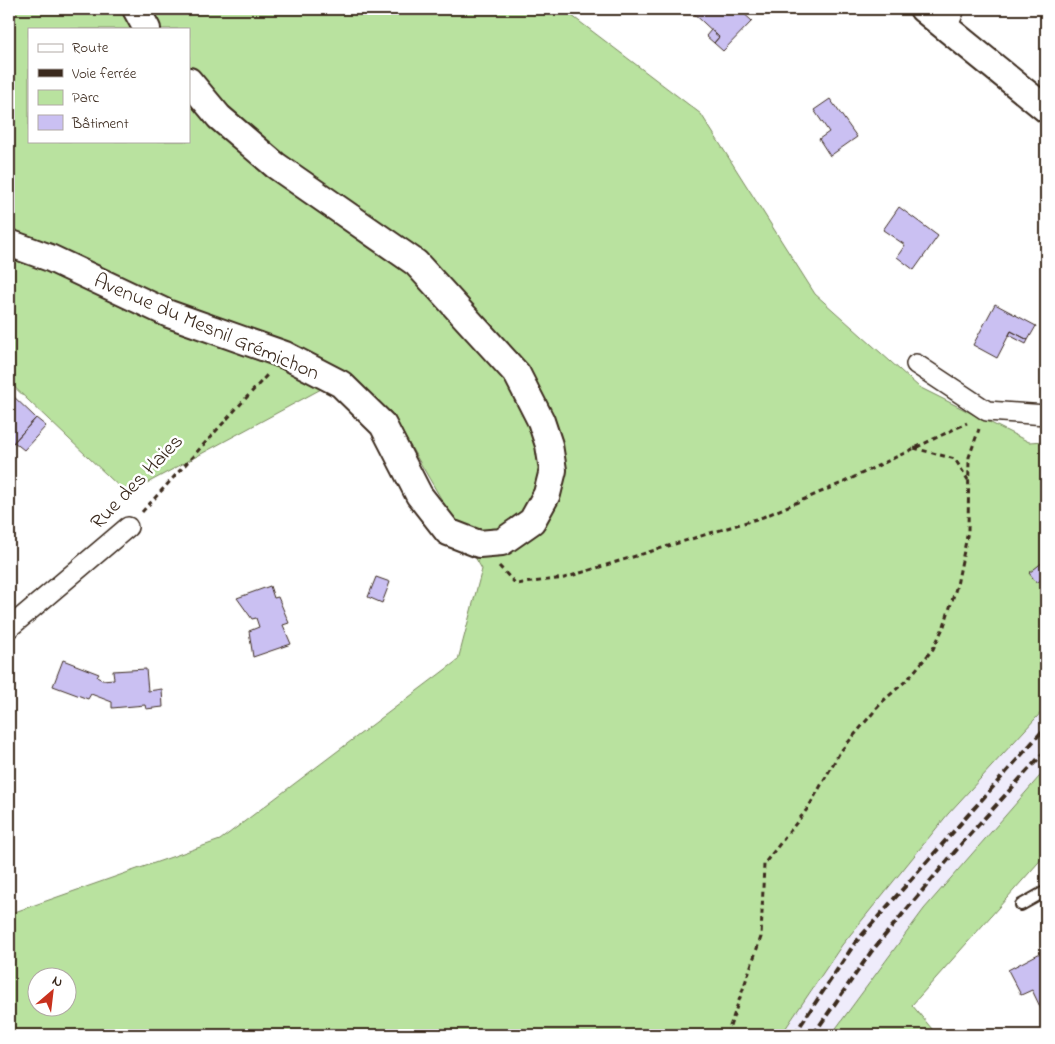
<svg xmlns="http://www.w3.org/2000/svg" width="1055" height="1044" font-family="'Indie Flower',sans-serif">
<style>
.built{fill:#efecfb}
.green{fill:#b9e29f;stroke:#7a865e;fill-rule:evenodd}
.building{fill:#cac0f2;stroke:#3b2a1e}
.lines{fill:none;stroke-linecap:round;stroke-linejoin:round}
.lane-casing{stroke:#3b2a1e;stroke-width:14}
.street-casing{stroke:#3b2a1e;stroke-width:22}
.secondary-casing{stroke:#3b2a1e;stroke-width:30}
.path{stroke:#3b2a1e;stroke-width:3;stroke-dasharray:5 4;stroke-linecap:butt}
.lane{stroke:#fff;stroke-width:10}
.street{stroke:#fff;stroke-width:19}
.secondary{stroke:#fff;stroke-width:26}
.rail{stroke:#3b2a1e;stroke-width:4;stroke-dasharray:8 4;stroke-linecap:butt}
.labels{text-anchor:middle;stroke-width:5;stroke-linejoin:round;paint-order:stroke}
.street-label{font-size:21px;fill:#3b2a1e;stroke:#fff}
</style>
<rect width="100%" height="100%" fill="#fff"/>
<filter id="ink" filterUnits="userSpaceOnUse"><feTurbulence type="fractalNoise" baseFrequency=".02" numOctaves="2"/><feDisplacementMap in="SourceGraphic" scale="10" xChannelSelector="R" yChannelSelector="G"/><feConvolveMatrix kernelMatrix="1 2 1 2 8 2 1 2 1" color-interpolation-filters="sRGB"/></filter>
<g filter="url(#ink)">
<!-- built -->
<path class="built" d="M1046,707v62l-122,140 -93,126h-50l61,-90 106,-131z"/>
<!-- green -->
<path class="green" d="M9,9h554l138,105 114,180 104,93 110,55 17,-1v266l-98,107 -106,131 -61,90h-772v-121l211,-74 238,-180 24,-91 -92,-158 -67,-23 -196,106 -118,-112zM29,29h160v112h-160zM38,976h30v30h-30z
M1046,769v85l-134,151 25,30h-106l93,-126z"/>
<!-- building -->
<path class="building" d="M689,9h50l13,12 -29,30 -9,-8 5,-6z
M711,30l8,7 -5,6 -8,-7z
M830,99l27,38 -27,19 -11,-17 10,-7 -15,-22z
M899,207l39,29 -24,34 -17,-13 8,-12 -22,-15z
M995,304l41,22 -8,14 -17,-9 -14,27 -24,-13z
M1011,331l17,9 -2,4 -17,-9z
M9,392l27,26 -24,26 -3,-3z
M36,418l10,8 -22,24 -10,-8z
M1043,562l3,5v8l-9,8 -8,-10z
M376,577l14,5 -8,21 -14,-6z
M270,586l4,12 4,-1 11,26 -6,2 8,19 -38,13 -4,-26 10,-4 -3,-9 -4,1 -15,-21z
M63,660l36,14 -2,3 5,3 12,-1 -1,-8 33,-2 2,22 14,-2 1,18 -17,2 -1,-4 -33,3v-6l-21,-8 -3,5 -35,-13z
M1046,950v69l-14,-29 -11,5 -13,-25z"/>
<g class="lines">
<defs>
<path id="lane" d="M1021,905l25,-14"/>
<path id="street" d="M947,28l8,-19
M916,364l71,47 59,4
M9,628l119,-101"/>
<path id="secondary" d="M136,9l11,20
M923,9l123,100
M9,243l41,15 119,56 116,41 56,29 42,41 36,70 29,37 31,12 23,-2 30,-21 15,-27 6,-24 -4,-25 -8,-24 -24,-47 -101,-111 -141,-98 -56,-48 -30,-36"/>
</defs>
<!-- lane casing -->
<use href="#lane" class="lane-casing"/>
<!-- street casing -->
<use href="#street" class="street-casing"/>
<!-- secondary casing -->
<use href="#secondary" class="secondary-casing"/>
<!-- path -->
<path class="path" d="M914,448l41,11 13,21
M142,512l126,-138
M499,566l17,18 48,-6 199,-61 79,-34 125,-60
M727,1035l34,-98 3,-73 44,-56 32,-56 43,-51 25,-22 25,-30 11,-23 13,-41 11,-54 1,-74 10,-28"/>
<!-- lane -->
<use href="#lane" class="lane"/>
<!-- street -->
<use href="#street" class="street"/>
<!-- secondary -->
<use href="#secondary" class="secondary"/>
<!-- rail -->
<path class="rail" d="M794,1035l61,-92 191,-216
M813,1035l58,-83 92,-110 83,-92"/>
</g>
</g>
<g class="labels">
<!-- street labels -->
<g class="street-label">
<text transform="translate(207 326) rotate(23)" y="7">Avenue du Mesnil Grémichon</text>
<text transform="translate(136 481) rotate(-46)" y="7">Rue des Haies</text>
</g>
</g>
<!-- margin -->
<rect width="1055" height="1044" fill="none" stroke="#fff" stroke-width="30"/>
<rect x="15" y="15" width="1025" height="1014" fill="none" stroke="#3b2a1e" stroke-width="2" filter="url(#ink)"/>
<!-- legend -->
<rect x="28" y="28" width="162" height="115" fill="#ffffff" stroke="#b1aaa5"/>
<rect x="38" y="44" width="25" height="8" fill="#ffffff" stroke="#b1aaa5"/>
<text x="72" y="52" font-size="15" fill="#3b2a1e">Route</text>
<rect x="38" y="69" width="25" height="8" fill="#3b2a1e" stroke="#b1aaa5"/>
<text x="72" y="78" font-size="15" fill="#3b2a1e">Voie ferrée</text>
<rect x="38" y="90" width="25" height="15" fill="#b9e29f" stroke="#b1aaa5"/>
<text x="72" y="102" font-size="15" fill="#3b2a1e">Parc</text>
<rect x="38" y="115" width="25" height="15" fill="#cac0f2" stroke="#b1aaa5"/>
<text x="72" y="128" font-size="15" fill="#3b2a1e">Bâtiment</text>
<!-- north arrow -->
<g transform="translate(52 992) rotate(28)"><circle r="24" fill="#ffffff" stroke="#b1aaa5"/>
<path d="M0-4L9 19L0 12L-9 19Z" fill="#c8321e"/>
<text y="-8" font-size="14" font-weight="bold" text-anchor="middle" fill="#3b2a1e">N</text>
</g>
</svg>
